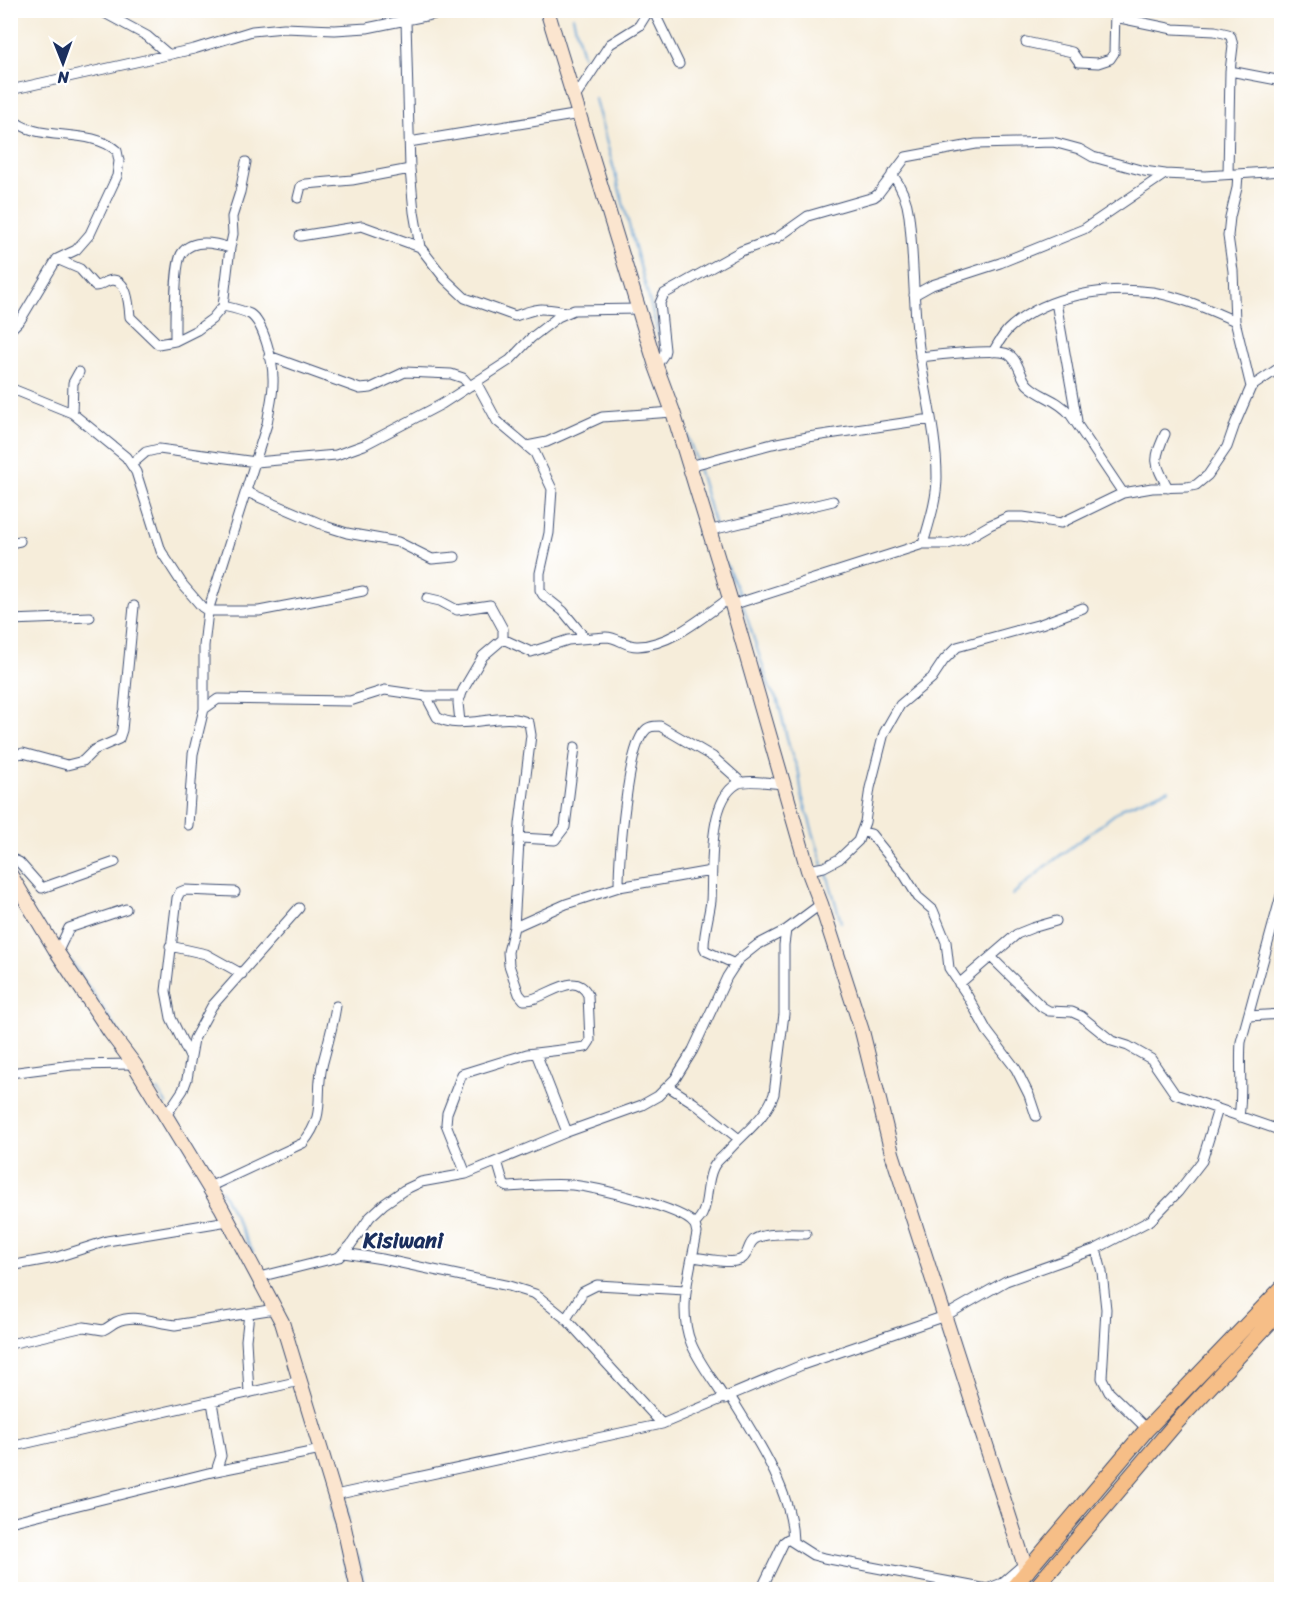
<svg xmlns="http://www.w3.org/2000/svg" width="1292" height="1600" font-family="Sriracha,sans-serif">
<style>
.lines{fill:none;stroke-linecap:round;stroke-linejoin:round}
.stream{stroke:#61a1d4;stroke-width:2}
.street-casing{stroke:#3c4c71;stroke-width:11}
.secondary-casing{stroke:#3c4c71;stroke-width:16}
.primary-casing{stroke:#3c4c71;stroke-width:17}
.street{stroke:#fff;stroke-width:9}
.secondary{stroke:#fbe5cf;stroke-width:14}
.primary{stroke:#f6be87;stroke-width:15}
.labels{text-anchor:middle;stroke-width:4.5;stroke-linejoin:round;paint-order:stroke}
.quarter-label{font-size:22px;font-weight:bold;fill:#1b2f5e;stroke:#fff}
</style>
<rect width="100%" height="100%" fill="#fff"/>
<filter id="ink" filterUnits="userSpaceOnUse"><feTurbulence type="fractalNoise" baseFrequency=".0167" numOctaves="2"/><feDisplacementMap in="SourceGraphic" scale="12" xChannelSelector="R" yChannelSelector="G"/><feConvolveMatrix kernelMatrix="1 2 1 2 8 2 1 2 1" color-interpolation-filters="sRGB"/></filter>
<filter id="wash" filterUnits="userSpaceOnUse"><feTurbulence type="fractalNoise" baseFrequency=".008" numOctaves="4" result="noise"/><feDisplacementMap in="SourceGraphic" scale="24" xChannelSelector="R" yChannelSelector="G"/><feGaussianBlur stdDeviation="1.35" result="paint"/><feColorMatrix in="noise" values="0 0 0 0 0 0 0 0 0 0 0 0 0 0 0 0 0 1.4 0 .05"/><feComposite in="paint" operator="in"/></filter>
<g filter="url(#wash)">
<rect width="100%" height="100%" fill="#f6edda"/>
<g class="lines">
<!-- stream -->
<path class="stream" d="M573,17l10,39
M595,99l64,237
M666,359l9,38
M683,423l13,37
M698,468l17,58
M726,563l15,36
M743,605l27,84 8,12 12,49 9,23 3,23 21,69
M826,870l15,52
M10,892l22,32
M1012,895l33,-28 79,-60 45,-18
M71,961l54,80
M158,1090l9,15
M174,1116l40,62
M221,1190l32,62
M334,1471l5,12
M345,1502l4,17
M331,1507l17,70
M358,1557l7,33"/>
</g>
</g>
<g filter="url(#ink)">
<g class="lines">
<defs>
<path id="street" d="M99,10l48,26 22,19
M653,10l26,54
M1115,17l58,12 42,2 13,3 3,3 2,9 -3,25 -2,103
M406,21l4,148 4,43 6,35 25,32 20,19 50,18c24,-9 26,-8 51,-4
M1026,42l46,10 7,10 19,1 12,-4 4,-6 1,-43
M1230,71l52,10
M10,90l184,-41 58,-18 32,-3 51,2 32,-2 88,-18
M574,99l36,-55 29,-18 10,-16
M10,117c27,28 78,8 107,34l2,10 -2,15 -27,58 -14,16 -19,9 -36,60 -11,11
M409,142l171,-28
M892,174c10,13 15,26 17,42 5,41 4,83 9,124 5,46 19,91 19,137 0,23 -8,46 -14,67
M298,198l3,-12 5,-2 46,-4 58,-11
M300,236l62,-10 58,21
M57,259l23,10 15,17c7,0 11,-6 18,-6 15,1 16,26 17,37l28,27 17,-3 22,-11 15,-11 11,-13 7,-58 3,-14 -1,-17 8,-25 6,-30
M914,295l18,-10 68,-22 84,-34 81,-55
M1056,302l21,119
M175,341c0,-16 -1,-78 7,-88 11,-15 33,-10 48,-5
M993,352c5,-9 11,-20 19,-26 36,-31 94,-40 140,-34 29,5 56,17 83,29
M269,356l91,33 11,-1 34,-16 46,2 12,4 7,8
M920,357c15,-2 78,-9 88,-3 11,6 12,23 20,31 14,13 28,13 42,29l53,79
M656,366l8,-12 1,-4 -5,-47 4,-9 77,-43 36,-13 31,-22 66,-19 4,-3 28,-37 70,-13 77,-2 26,7 14,8 51,14 21,3 40,2 77,-5
M476,382l21,39 38,32 17,36 -3,44 -9,40v17l3,5 20,16 22,27
M1251,387l31,-21
M10,388l62,25 54,44 10,15 25,79 22,34 19,22 6,4h51l104,-20
M72,413l1,-30 6,-11
M1165,434c-12,27 -11,28 3,54
M527,446l20,-4 55,-25 71,-5
M132,464l14,-12 13,-3 97,13 80,-7 28,-10 78,-41 68,-44 21,-22 27,-21 16,-7 66,-1
M690,469l7,-5 75,-20 36,-7 123,-18
M247,492l81,35 19,6 51,9 34,17 23,-2
M709,529h7l117,-28
M10,543l10,-2
M427,598l13,3 17,9 33,-5 13,24v10l-20,17 -20,34 -5,13 2,19
M732,605l191,-61h24l17,-4 26,-15 18,-8h15l38,6 62,-30 29,-5 35,-1 9,-2 12,-10 19,-28 8,-23 16,-37 -16,-66 -2,-50 -5,-35 2,-19 7,-29 1,-14
M10,620l80,-3
M503,639l28,13 37,-12 38,-3c12,0 20,10 32,9 34,-1 65,-30 92,-48
M426,696h35
M204,709l14,-10 132,2 35,-11 41,6 11,21c23,16 66,-8 92,6l2,12 -11,89 -6,103 -6,25 1,13 10,29 5,6c20,2 50,-33 64,-5l2,46 -4,6 -59,7 -65,20 -15,39 -1,11 20,50
M10,756l13,-3 44,12 16,-4 11,-11 25,-11 3,-9 12,-124
M188,825l5,-71 11,-45v-63l4,-35 59,-187c2,-15 7,-30 6,-46 0,-16 -9,-55 -23,-64 -8,-4 -18,-6 -27,-8
M863,832l8,2 4,5 30,37 13,21 15,13 13,32 3,26 18,27 20,36 29,38 13,26 7,21
M521,838l34,2 10,-13 10,-80
M10,858l9,4 23,26 73,-26
M808,870l16,-3 15,-8 19,-18 7,-19 5,-34 14,-55 16,-28 32,-27 12,-18 13,-13 84,-23 42,-16
M619,887c0,-29 8,-136 25,-155 4,-6 10,-6 16,-6l53,31 27,24
M519,925l47,-21 53,-17 92,-16
M170,946l36,8 36,20
M57,953l12,-25 57,-19
M991,957l51,50 7,4 23,1 9,4 31,25 16,5 23,13 24,35 107,37
M735,964l-29,-13 -2,-4c0,-15 5,-31 7,-46 2,-29 -4,-100 26,-117 8,-5 34,-1 45,0
M959,984l58,-50 15,-6 24,-7
M1248,1016l34,-2
M536,1053l31,79
M190,1057l-19,-39 -5,-27 11,-93 3,-6 5,-2 50,2
M10,1073l62,-8 62,-1
M669,1087l25,16 45,36
M165,1117l18,-27 4,-11 7,-40 18,-33 87,-98
M1239,1117c4,-25 0,-50 2,-75l41,-150
M497,1161l7,24 4,2c21,-1 43,-4 64,-2 22,2 110,23 122,39 2,2 2,6 3,9 -6,34 -20,76 -6,110 8,20 23,38 34,56
M209,1187l94,-44c25,-30 11,-49 20,-81 5,-19 10,-36 13,-56
M694,1224c17,-12 10,-38 19,-56 3,-7 10,-11 15,-17 16,-18 38,-33 46,-57l10,-80v-69l2,-15 35,-26
M1096,1249l6,23 4,37 -4,69 7,14 38,37
M344,1253l38,6 127,27 26,8 31,25 96,105
M693,1257c11,1 42,9 50,1 6,-5 5,-15 12,-19 11,-7 38,-5 51,-5
M10,1266l44,-8 53,-17 121,-20
M259,1277l80,-20 11,-11 20,-29 14,-13 20,-14 17,-8 45,-8 101,-42 75,-27 16,-9 17,-17 18,-29 34,-73 11,-17 19,-15 29,-15
M566,1319l17,-27 14,-7 88,5
M10,1344l74,-17 19,3c5,-2 9,-6 13,-8 19,-9 40,1 59,3l100,-16
M249,1393l-3,-53 3,-27
M730,1396c26,42 62,95 63,145
M212,1402l9,54 -5,15
M10,1447l290,-66
M335,1495l327,-71 140,-59 143,-49 61,-35 90,-32 55,-29 27,-28 24,-31 16,-52
M10,1522l206,-51 105,-21
M761,1590l23,-48 4,-3 25,16 11,3 163,31 15,-6 22,-19"/>
<path id="secondary" d="M547,10l109,356 17,46 59,193 76,265 13,34 41,127 30,122 135,419
M10,874l45,75 55,83 24,32 87,143 61,115 61,201 15,67"/>
<path id="primary" d="M1011,1590l136,-161 135,-141
M1034,1590l142,-167 106,-114"/>
</defs>
<!-- street casing -->
<use href="#street" class="street-casing"/>
<!-- secondary casing -->
<use href="#secondary" class="secondary-casing"/>
<!-- primary casing -->
<use href="#primary" class="primary-casing"/>
<!-- street -->
<use href="#street" class="street"/>
<!-- secondary -->
<use href="#secondary" class="secondary"/>
<!-- primary -->
<use href="#primary" class="primary"/>
</g>
</g>
<g class="labels">
<!-- quarter labels -->
<g class="quarter-label">
<text x="403" y="1248">Kisiwani</text>
</g>
</g>
<!-- margin -->
<rect width="1292" height="1600" fill="none" stroke="#fff" stroke-width="36"/>
<!-- north arrow -->
<g transform="translate(63 63) rotate(179)" stroke="#ffffff" stroke-width="4.5" paint-order="stroke">
<path d="M0-4.5L10 22L0 15L-10 22Z" fill="#1b2f5e"/>
<text y="-9" font-size="16" font-weight="bold" text-anchor="middle" fill="#1b2f5e">N</text>
</g>
</svg>
